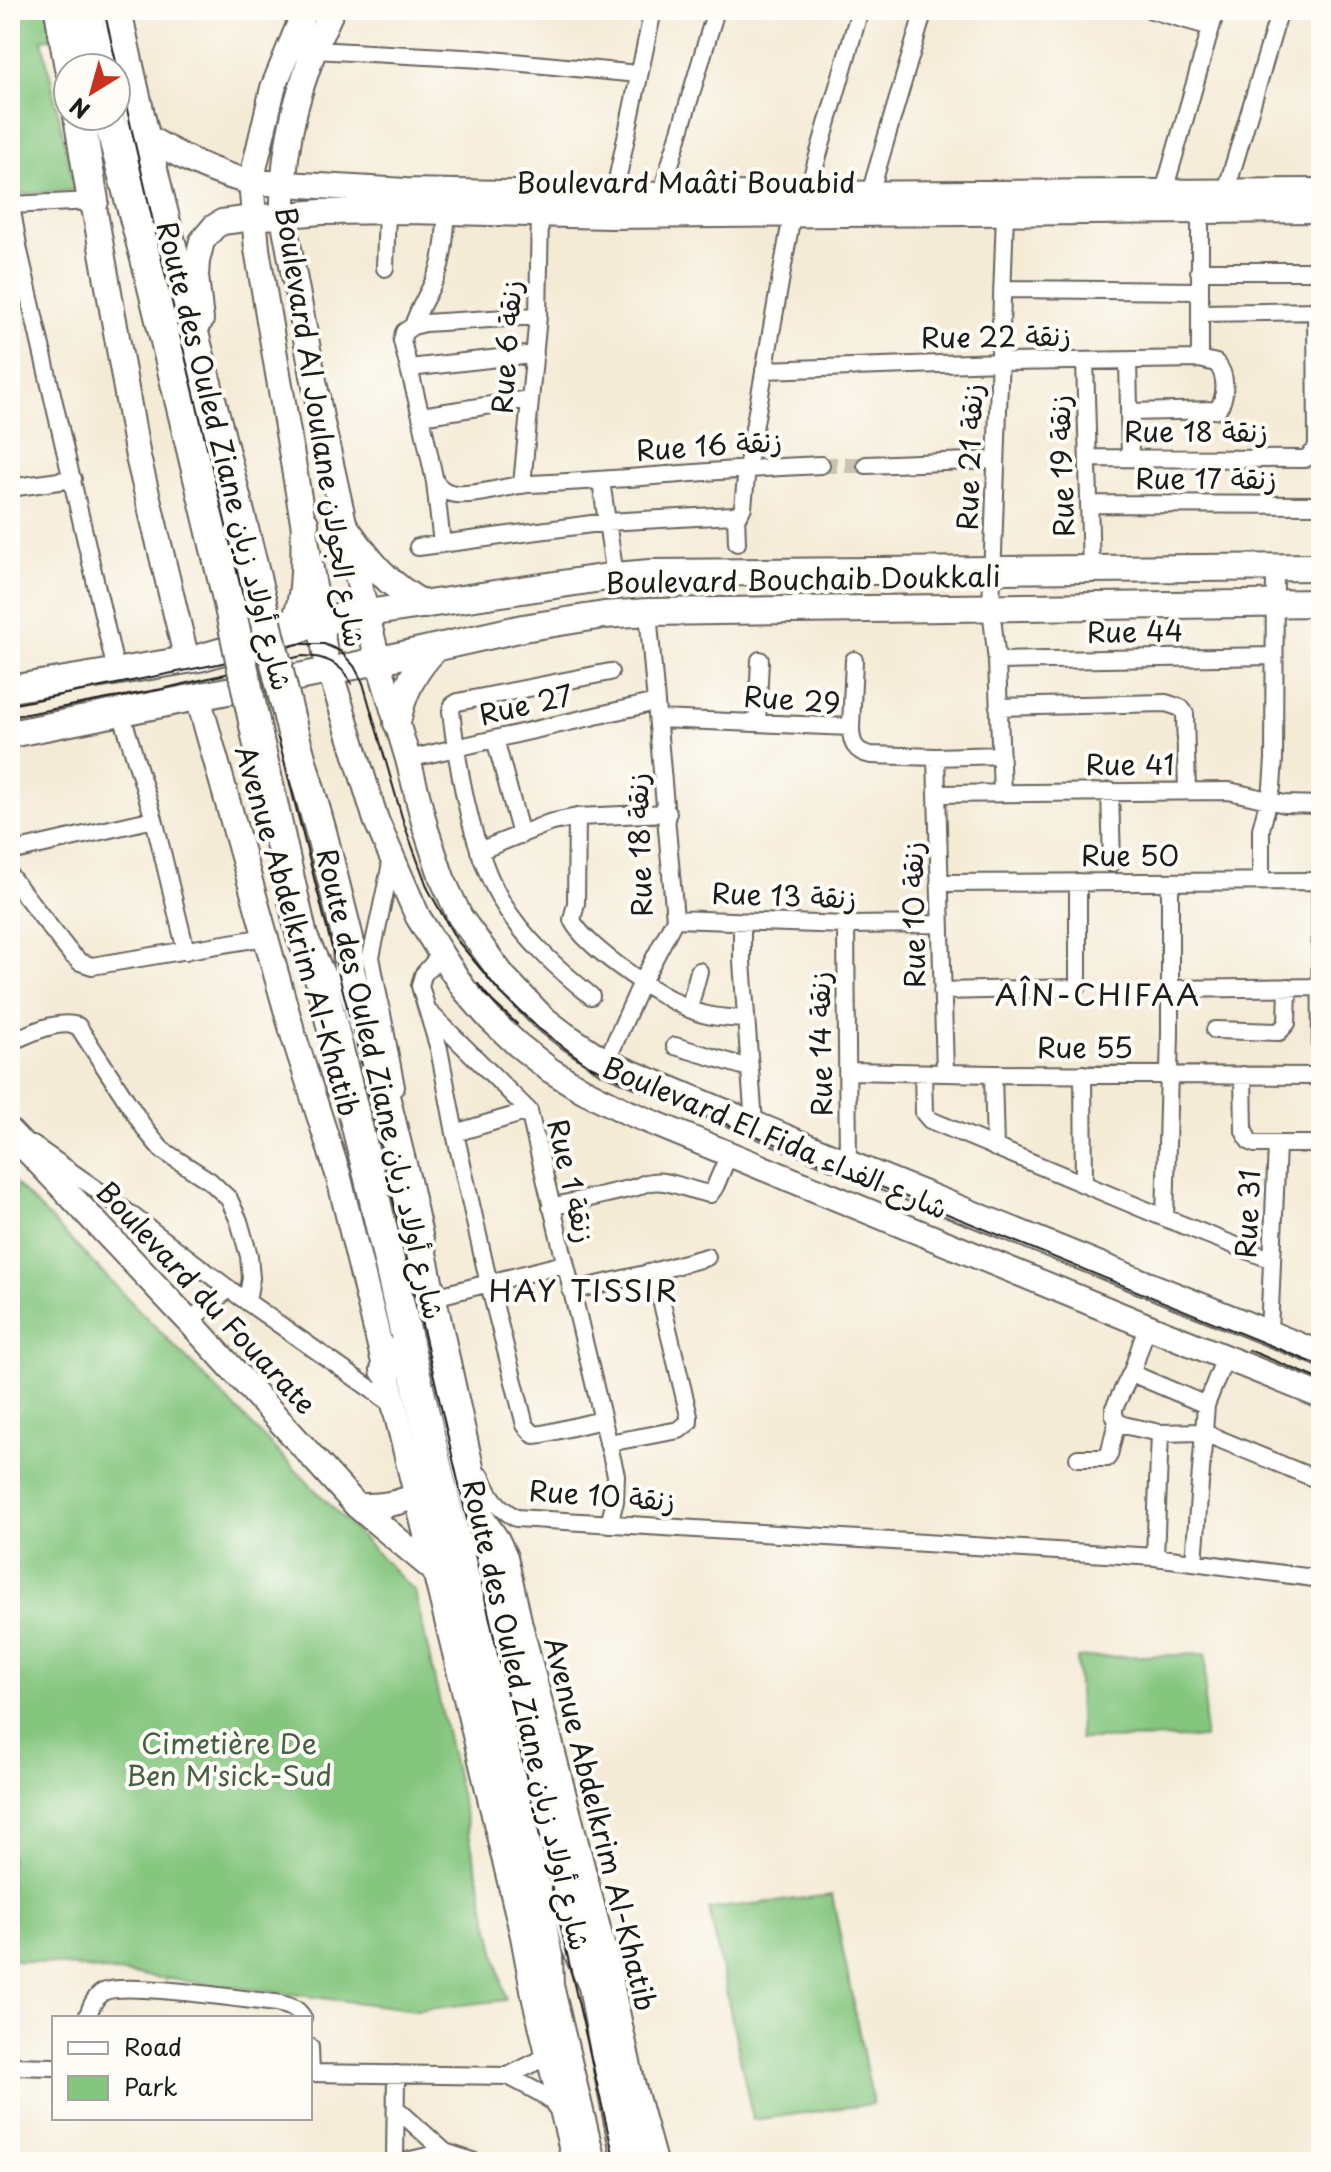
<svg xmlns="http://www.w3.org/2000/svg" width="1331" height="2172" font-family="'Playpen Sans','Playpen Sans Arabic',sans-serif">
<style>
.green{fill:#84c67e;stroke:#50714d;stroke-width:2}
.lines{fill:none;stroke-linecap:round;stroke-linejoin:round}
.street-tunnel{stroke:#c9c2b1;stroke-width:16;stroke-dasharray:16 8;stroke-linecap:butt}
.street-casing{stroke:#68645d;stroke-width:20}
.secondary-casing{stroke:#68645d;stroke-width:28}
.primary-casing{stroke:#68645d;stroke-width:30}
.highway-casing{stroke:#68645d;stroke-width:34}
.street{stroke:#fff;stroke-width:16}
.secondary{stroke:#fff;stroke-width:24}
.primary{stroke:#fff;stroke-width:26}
.highway{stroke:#fff;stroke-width:30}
.tram{stroke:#1c1c1c;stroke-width:2}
.highway-bridge-casing{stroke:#68645d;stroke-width:34;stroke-linecap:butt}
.highway-bridge{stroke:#fff;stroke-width:30}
.labels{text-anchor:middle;stroke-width:8;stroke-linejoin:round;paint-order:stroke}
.street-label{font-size:28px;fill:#1c1c1c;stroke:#fdfcf7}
.park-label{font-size:28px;fill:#466043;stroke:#fdfcf7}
.neighbourhood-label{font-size:30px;letter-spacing:2px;fill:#1c1c1c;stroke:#fdfcf7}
</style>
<rect width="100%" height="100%" fill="#fdfcf7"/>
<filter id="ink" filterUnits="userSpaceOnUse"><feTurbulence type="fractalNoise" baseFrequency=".0125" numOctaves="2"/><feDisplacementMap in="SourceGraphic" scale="16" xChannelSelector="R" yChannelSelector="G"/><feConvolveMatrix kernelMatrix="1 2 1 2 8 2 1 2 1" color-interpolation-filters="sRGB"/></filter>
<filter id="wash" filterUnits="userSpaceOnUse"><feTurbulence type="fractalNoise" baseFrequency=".006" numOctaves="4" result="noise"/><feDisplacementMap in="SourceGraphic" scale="32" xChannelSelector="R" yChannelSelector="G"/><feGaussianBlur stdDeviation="1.8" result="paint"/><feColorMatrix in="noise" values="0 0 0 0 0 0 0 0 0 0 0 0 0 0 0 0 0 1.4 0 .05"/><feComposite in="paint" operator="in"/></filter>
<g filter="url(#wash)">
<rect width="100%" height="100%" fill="#f4ebd6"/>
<!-- green -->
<path class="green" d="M10,10h112v19l-80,10 33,151 -65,5z
M10,1178l405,414 91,408 -89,10 -407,-51z
M1206,1654l-2,84 -124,1 -3,-81z
M832,1895l41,209 -120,16 -44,-211z"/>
</g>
<g filter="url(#ink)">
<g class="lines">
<!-- street-tunnel -->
<path class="street-tunnel" d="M821,465h45"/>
<defs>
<path id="street" d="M1151,10l60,17
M1310,10l11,3
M314,50l168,9 156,15
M1226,191l54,-181
M807,194l53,-184
M661,195l55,-185
M1162,198l54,-188
M868,200l56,-190
M612,204l41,-194
M10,205l83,-4
M11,205l8,46 97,420
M385,268l2,-57
M1199,271h110
M1002,289l198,2
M1200,313l121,-2
M413,326c6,-20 19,-37 26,-57 6,-19 6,-38 8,-57
M1200,359v-148
M1085,361l6,209
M1128,361l2,97
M409,368l126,-14
M764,370l236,-8 200,-3 16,4c11,11 11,35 1,47l-88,2
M421,416l108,-17
M1088,458l217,1 10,-8 2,-7 -1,-133
M866,465l130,-5
M601,481l14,95
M435,482c6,7 11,11 21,12 23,2 49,-8 72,-10 98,-4 195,-15 293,-19
M522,485l16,-169 2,-102
M10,488l63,-9
M1091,504l230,1
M736,514l1,29
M442,544l-7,-62 -14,-66 -19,-75 2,-9 9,-6 12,-3 113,-7
M418,547l189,-25 126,-7 7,-2 3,-6 4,-39 45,-253
M997,661l277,-5
M998,707l168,-4 15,5 4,6 2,77
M659,719l192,8c0,16 4,25 20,28l65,2 65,-2
M757,723l3,-63
M851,727l3,-67
M495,739l26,96
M936,757l9,315
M408,759l248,-57
M1110,791l2,72
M1002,793l-5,-132 -6,-53 14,-395
M937,794l292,-3 56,13 36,1
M577,817l-1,86 -4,17c13,28 100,86 131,94 13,4 29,4 43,5
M154,819l32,132
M479,851l70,-28 28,-6 91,-4
M10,852l144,-33 -33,-107
M392,859l-21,98 25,130
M10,876l61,78 9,8 12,4 174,-29
M1261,881v-52l11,-42 2,-28 1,-192
M1320,881l1,195
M939,883l382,-2
M675,919l171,6 94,-1
M742,922v40l12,161
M846,925l2,238
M441,954l-18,21 -3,11 19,63 16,84 34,151 36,141 9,10 9,-1 59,-14
M1170,989l151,-2
M942,991l133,-3 3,-2v-104
M591,996c-33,-27 -67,-57 -89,-94 -31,-53 -44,-131 -51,-191l2,-6 5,-3 152,-30
M689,1009l10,-38
M431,1014l98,97
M1215,1030l64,2 8,-9 1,-36
M10,1042c20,-8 46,-23 68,-16l69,106 15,18 48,31 19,18 10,22 10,35 2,22 -4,23
M675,1046l74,22
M606,1062l36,-80 33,-63 -27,-307
M849,1071l144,3 328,2
M923,1073l1,40 6,7 235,98 107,42
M993,1074l2,74
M1083,1074l1,110
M1243,1075l1,56 5,10 6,3h66
M455,1133l74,-22 87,364 -1,26 -6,23
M33,1145l73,51 123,93 166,117
M551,1207l86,-20c25,-14 46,3 73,7l5,-7 14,-33
M1165,1218l5,-184v-152
M571,1291l74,-17 62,-17
M442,1295l122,-31
M189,1321l40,-32
M1269,1333l8,-188
M1131,1373l75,32
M1117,1421l6,4 37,8 42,-1 119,49
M608,1443l71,-13 10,-8v-6l-32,-133 -6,-9h-6
M1078,1458h29l2,-3 8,-34 -3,-6v-7l19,-39 14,-43
M482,1477c7,19 16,31 34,41l639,39 166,22
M1155,1557l5,-124
M1194,1562l12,-157 19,-47
M87,2018c3,-9 7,-21 16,-26 22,-11 143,8 173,11 13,3 21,4 27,15
M310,2047l1,26
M10,2066l44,1
M310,2073l198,3 32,17 11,8 9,11
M508,2076l30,-15 10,-9
M397,2109l48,43 30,10
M395,2162l1,-88
M402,2162l43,-10"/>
<path id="secondary" d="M305,10l-32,78 -22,94 6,67 69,409 50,162 28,65 14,32 23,37 23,35 26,30 28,26 32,25 33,20 44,22 520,214 174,70
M332,10c-32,65 -51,134 -49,207l39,206 23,104 33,133 30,99 18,71 16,48 18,39 44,60 38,40 22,17 42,28 242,101 473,191
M145,136c34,20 67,37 106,46l155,9 208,4 707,-4
M93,201l45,256 49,203
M201,320l-5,-44 1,-15 5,-20 12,-14 8,-5 31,-4 68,-6 88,-1 201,5 711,-6
M198,697l95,337 45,140 137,561 48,201 12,64 40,162
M10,1132l179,189 168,185 77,64
M357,1506c22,0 40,-1 59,-11
M484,1521l13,19 8,17 15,68 85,331 28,130 21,76"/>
<path id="primary" d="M345,527c24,34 42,58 80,78
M288,632c21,-27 15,-76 17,-109
M10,689l189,-31 142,-41 274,-41 35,-3 671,-6
M397,723c5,-30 17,-54 39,-75
M10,734l344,-68 169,-38 81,-13 44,-3 673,-9"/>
<path id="highway" d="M60,10l10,58
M85,10l13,58
M116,10c41,198 97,392 144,588
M79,116l14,85
M108,116l41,154 80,333
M293,733l28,99 27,107 1,32 35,125 21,85 122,555 50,210 17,40 16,88 18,88
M258,740l44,197 18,40 51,206 96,417 55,222 25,135 1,29 42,176
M386,1370l22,-28"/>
</defs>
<!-- street casing -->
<use href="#street" class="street-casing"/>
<!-- secondary casing -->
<use href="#secondary" class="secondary-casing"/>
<!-- primary casing -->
<use href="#primary" class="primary-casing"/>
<!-- highway casing -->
<use href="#highway" class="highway-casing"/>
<!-- street -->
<use href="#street" class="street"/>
<!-- secondary -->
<use href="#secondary" class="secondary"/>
<!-- primary -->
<use href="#primary" class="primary"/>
<!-- highway -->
<use href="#highway" class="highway"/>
<!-- tram -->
<path class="tram" d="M104,10l56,242 101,419 103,402 251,1089
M10,705l208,-41 80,-20h26l16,7 14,15 9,17 41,141 24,65 28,50 43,52 39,37 50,37 60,27 673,274
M10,717l152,-28 140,-33c23,0 39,7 50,28
M478,984l14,17 25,23
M1249,1350l72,30"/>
<defs>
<path id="highway-bridge" d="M260,598l33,135
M229,603l29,137"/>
</defs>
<!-- highway-bridge casing -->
<use href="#highway-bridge" class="highway-bridge-casing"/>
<!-- highway-bridge -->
<use href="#highway-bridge" class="highway-bridge"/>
</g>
</g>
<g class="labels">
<!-- street labels -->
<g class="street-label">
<text x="686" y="193">Boulevard Maâti Bouabid</text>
<text transform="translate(996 337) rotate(-1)" y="10">Rue 22 زنقة</text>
<text transform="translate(507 347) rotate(-86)" y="10">Rue 6 زنقة</text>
<text transform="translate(320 427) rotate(81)" y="10">Boulevard Al Joulane شارع الجولان</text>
<text x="1196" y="442">Rue 18 زنقة</text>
<text transform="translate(709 446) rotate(-4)" y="10">Rue 16 زنقة</text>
<text transform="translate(224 456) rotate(76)" y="10">Route des Ouled Ziane شارع أولاد زيان</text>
<text transform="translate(970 457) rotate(-88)" y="10">Rue 21 زنقة</text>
<text transform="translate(1062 466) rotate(-92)" y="10">Rue 19 زنقة</text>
<text x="1206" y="489">Rue 17 زنقة</text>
<text transform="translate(803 580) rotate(-1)" y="10">Boulevard Bouchaib Doukkali</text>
<text transform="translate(1135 632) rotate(-1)" y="10">Rue 44</text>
<text transform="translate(792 700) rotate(4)" y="10">Rue 29</text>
<text transform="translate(526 705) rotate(-13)" y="10">Rue 27</text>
<text x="1130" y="775">Rue 41</text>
<text transform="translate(640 845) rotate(-92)" y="10">Rue 18 زنقة</text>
<text x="1130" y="866">Rue 50</text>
<text transform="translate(784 896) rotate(2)" y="10">Rue 13 زنقة</text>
<text transform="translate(914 915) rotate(-91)" y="10">Rue 10 زنقة</text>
<text transform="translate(297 931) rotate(74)" y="10">Avenue Abdelkrim Al-Khatib</text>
<text transform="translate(821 1044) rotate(-91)" y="10">Rue 14 زنقة</text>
<text x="1085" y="1058">Rue 55</text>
<text transform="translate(380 1084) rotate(77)" y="10">Route des Ouled Ziane شارع أولاد زيان</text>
<text transform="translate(775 1138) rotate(23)" y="10">Boulevard El Fida شارع الفداء</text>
<text transform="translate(571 1181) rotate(77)" y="10">Rue 1 زنقة</text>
<text transform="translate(1248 1214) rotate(-87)" y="10">Rue 31</text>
<text transform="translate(206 1298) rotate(47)" y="10">Boulevard du Fouarate</text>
<text transform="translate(602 1496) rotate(4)" y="10">Rue 10 زنقة</text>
<text transform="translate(526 1715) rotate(77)" y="10">Route des Ouled Ziane شارع أولاد زيان</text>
<text transform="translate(600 1824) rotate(76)" y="10">Avenue Abdelkrim Al-Khatib</text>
</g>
<!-- park labels -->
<g class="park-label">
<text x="229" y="1754">Cimetière De<tspan x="229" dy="32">Ben M'sick-Sud</tspan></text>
</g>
<!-- neighbourhood labels -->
<g class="neighbourhood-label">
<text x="1098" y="1006">AÎN-CHIFAA</text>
<text x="584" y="1302">HAY TISSIR</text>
</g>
</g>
<!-- margin -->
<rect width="1331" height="2172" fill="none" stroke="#fdfcf7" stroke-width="40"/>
<!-- legend -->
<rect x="52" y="2016" width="260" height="104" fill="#fdfcf7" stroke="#a3a29f" stroke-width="2"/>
<rect x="68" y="2042" width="40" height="12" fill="#ffffff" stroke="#a3a29f" stroke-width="2"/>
<text x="124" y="2056" font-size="24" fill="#1c1c1c">Road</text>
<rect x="68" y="2076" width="40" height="24" fill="#84c67e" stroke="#a3a29f" stroke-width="2"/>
<text x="124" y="2096" font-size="24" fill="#1c1c1c">Park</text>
<!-- north arrow -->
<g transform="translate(92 92) rotate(217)"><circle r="38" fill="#fdfcf7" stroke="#a3a29f" stroke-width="2"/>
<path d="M0-6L14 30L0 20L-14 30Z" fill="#c8321e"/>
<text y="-12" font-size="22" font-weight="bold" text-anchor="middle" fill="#1c1c1c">N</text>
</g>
</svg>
